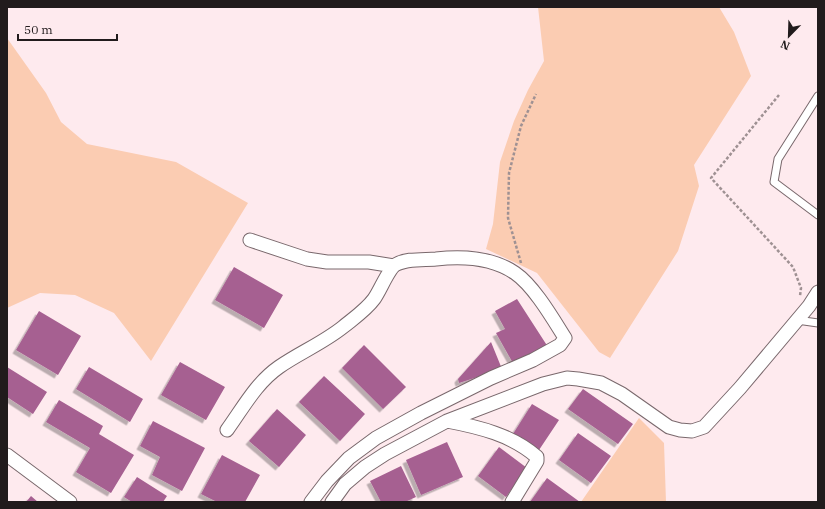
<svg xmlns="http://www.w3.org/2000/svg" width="825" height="509" font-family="'IBM Plex Serif',serif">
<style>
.green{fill:#fbccb2}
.building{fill:#a66091;filter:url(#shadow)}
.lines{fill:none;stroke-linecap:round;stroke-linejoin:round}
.lane-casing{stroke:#79686c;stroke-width:9}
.street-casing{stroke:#79686c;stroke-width:15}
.path{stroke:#9f9193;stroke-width:2.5;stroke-dasharray:3 2;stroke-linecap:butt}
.lane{stroke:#fff;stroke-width:7}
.street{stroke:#fff;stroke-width:13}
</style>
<defs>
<filter id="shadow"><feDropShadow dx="-3.5" dy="3.5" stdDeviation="0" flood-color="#0004"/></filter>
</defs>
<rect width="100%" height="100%" fill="#feeaee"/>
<!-- green -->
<path class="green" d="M538,7h181l15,25 17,44 -57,89 5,21 -21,65 -68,107 -11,-6 -62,-79 -51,-24 7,-25 7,-62 14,-41 14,-31 16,-29z
M7,38l39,55 15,29 26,22 89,18 72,41 -97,158 -37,-48 -39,-18 -35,-2 -33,15z
M639,418l25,25 2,59h-85z"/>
<!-- building -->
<path class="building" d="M234,267l49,28 -19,33 -49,-28z
M517,299l31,48 -34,18 -18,-32 9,-4 -10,-18z
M39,311l42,25 -23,39 -42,-25z
M491,342l11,27 -43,14 -1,-4z
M364,345l42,42 -23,22 -41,-41z
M180,362l45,25 -19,33 -45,-25z
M7,367l40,25 -14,22 -26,-17z
M89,367l54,32 -13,23 -54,-33z
M324,376l41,38 -25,27 -41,-39z
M583,389l50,35 -15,20 -50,-35z
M59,400l44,26 -4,8 35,21 -23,38 -35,-21 14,-24 -44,-26z
M532,404l27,16 -20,30 -26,-16z
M277,409l29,26 -27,32 -30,-26z
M153,421l52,27 -23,43 -30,-16 8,-18 -20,-11z
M578,433l33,23 -20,27 -32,-23z
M447,442l16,35 -42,18 -15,-35z
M499,447l28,21 -21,29 -28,-21z
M222,455l38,20 -15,27h-28l-16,-8z
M401,466l15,31 -11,5h-24l-11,-21z
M137,477l30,19 -4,6h-31l-8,-5z
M547,478l33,24h-50z
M31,496l7,6h-12z"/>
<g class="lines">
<defs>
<path id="lane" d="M818,96l-40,63 -4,23 44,33
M797,320l21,3"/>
<path id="street" d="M250,240l57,19 20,3h42l25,4
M447,421c32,6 65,14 90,36v4l-25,41
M227,430c16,-22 29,-47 52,-63 20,-14 44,-24 64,-40 11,-9 23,-17 31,-28 6,-8 14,-29 21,-34 11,-7 29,-5 41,-6 27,-3 57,-1 79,14 19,13 38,46 50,65l-5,7 -27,15 -42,18 -70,35 -45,25 -27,20 -22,23 -16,21
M7,455l63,47
M332,502l13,-18 20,-17 20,-13 62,-33 96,-37 24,-6 11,1 23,4 21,11 47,33 11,3 12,1 12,-4 36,-39 69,-82 9,-14"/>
</defs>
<!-- lane casing -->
<use href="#lane" class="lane-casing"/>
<!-- street casing -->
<use href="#street" class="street-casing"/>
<!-- path -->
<path class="path" d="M779,95l-68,83 82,89 8,21 -1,8
M521,263l-13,-45 1,-45 12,-47 15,-32"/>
<!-- lane -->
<use href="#lane" class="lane"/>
<!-- street -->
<use href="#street" class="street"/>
</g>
<!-- border -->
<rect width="825" height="509" fill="none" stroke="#211b1c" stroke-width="16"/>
<!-- north arrow -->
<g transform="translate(789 36) rotate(203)" stroke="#feeaee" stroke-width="3" paint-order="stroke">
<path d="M0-3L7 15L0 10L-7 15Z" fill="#211b1c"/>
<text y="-6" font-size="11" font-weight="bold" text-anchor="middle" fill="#211b1c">N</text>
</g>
<!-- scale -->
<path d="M18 34v6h99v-6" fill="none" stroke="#211b1c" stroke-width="2"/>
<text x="24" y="34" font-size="12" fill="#211b1c" stroke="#feeaee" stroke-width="3" paint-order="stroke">50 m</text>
</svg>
